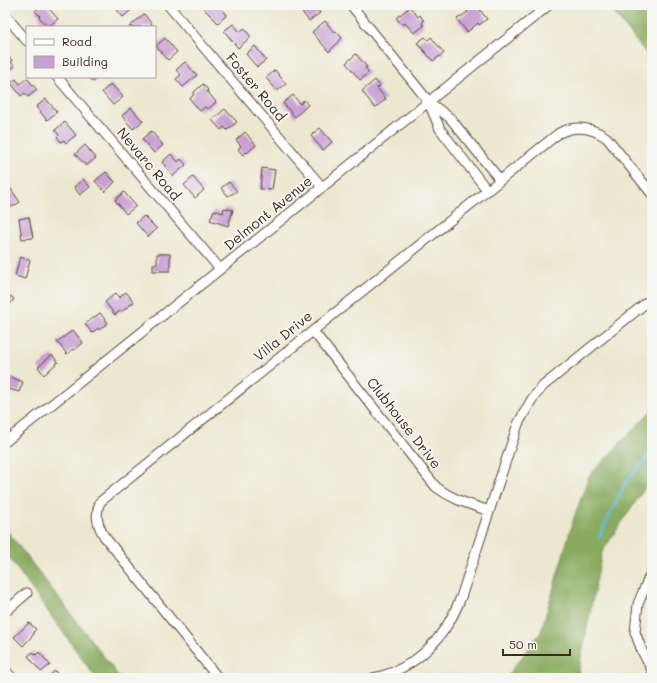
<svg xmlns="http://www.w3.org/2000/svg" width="657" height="683" font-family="Mali,sans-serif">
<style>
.forest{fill:#8aac61;stroke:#626b40}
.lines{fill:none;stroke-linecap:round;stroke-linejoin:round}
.stream{stroke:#62bee0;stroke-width:2.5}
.building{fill:#c99fd5}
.minor-casing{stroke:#564639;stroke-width:11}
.minor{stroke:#fff;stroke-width:9}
.labels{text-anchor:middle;stroke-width:4;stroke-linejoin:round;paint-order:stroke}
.street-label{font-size:14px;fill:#3b2a1e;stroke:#f6f6f2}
</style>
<rect width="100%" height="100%" fill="#f6f6f2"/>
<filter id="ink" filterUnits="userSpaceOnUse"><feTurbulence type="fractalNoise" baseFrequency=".025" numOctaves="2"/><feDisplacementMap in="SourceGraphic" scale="8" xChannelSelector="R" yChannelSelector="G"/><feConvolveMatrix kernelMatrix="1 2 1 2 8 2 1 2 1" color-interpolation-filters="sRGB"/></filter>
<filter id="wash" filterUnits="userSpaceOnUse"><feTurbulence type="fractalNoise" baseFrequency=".012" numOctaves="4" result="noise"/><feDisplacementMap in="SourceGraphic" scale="16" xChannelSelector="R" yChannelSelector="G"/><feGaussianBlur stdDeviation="0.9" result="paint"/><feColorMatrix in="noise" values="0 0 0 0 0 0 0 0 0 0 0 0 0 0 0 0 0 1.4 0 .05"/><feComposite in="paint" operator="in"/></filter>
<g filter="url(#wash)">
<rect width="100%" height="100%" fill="#ece8d0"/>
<!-- forest -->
<path class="forest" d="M608,5h44v56z
M652,410v67l-50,75 -25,126h-71l35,-46 32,-111 16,-45z
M5,528l115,150h-24l-91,-126z"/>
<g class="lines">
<!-- stream -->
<path class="stream" d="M599,537l26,-54 27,-31"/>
</g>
<g id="blocks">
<!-- building -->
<path class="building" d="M42,5h4l12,14 -10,8 -9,-10 1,-1 -5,-5z
M113,5h24l-14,12z
M206,5h15l-1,1 7,9 -9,8 -15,-15z
M300,5h14l6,8 -11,8 -11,-14z
M474,5h2l11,14 -8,6 -1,-2 -11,9 -10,-13 11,-7 -1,-2z
M410,7l8,10 2,-2 4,6 -2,2 2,3 -10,7 -9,-10 -2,2 -7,-7z
M144,14l10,13h-25z
M325,21l9,11 2,-1 6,7 -13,14 -17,-20z
M233,24l7,8 4,-4 7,9 -13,11 -14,-17z
M425,37l3,3 3,-3 13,16 -11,8 -16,-18z
M165,38l12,14 -9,8 -12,-14z
M255,46l11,14 -9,7 -11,-13z
M356,54l11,13 -2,1 4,4 -9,8 -14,-17z
M5,55l1,2 2,-1 4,4 -1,2 4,4 -10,8z
M185,62l12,13 -14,12 -7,-8 5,-4 -5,-5z
M275,70l11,14 -9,7 -11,-13z
M89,77h10l-6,5z
M27,78l10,12 -9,7 -3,-4 -4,3 -10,-13 5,-4 4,5z
M375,80l5,6 -3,2 9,11 -11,9 -13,-17z
M111,84l12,13 -10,8 -11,-13z
M203,84l5,6 -1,1 9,11 -8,7 -3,-2 -5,4 -10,-12 4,-5 -1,-1z
M293,95l7,9 4,-4 4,5 -13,12 -12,-14z
M46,99l11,13 -10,8 -11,-13z
M131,108l12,13 -10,8 -11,-13z
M225,109l12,13 -10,8 -3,-3 -3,3 -9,-10z
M65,122l11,13 -10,8 -2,-3 -3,2 -4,-5 2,-2 -4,-5z
M320,128l12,14 -9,8 -12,-14z
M151,131l12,14 -9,8 -12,-14z
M245,132l11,13 -9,8 -1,-1 -3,3 -5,-6 3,-3 -5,-6z
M85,145l11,13 -10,8 -11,-12z
M171,154l7,8 3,-3 5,6 -13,11 -11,-14z
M262,168l13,2 -3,20 -12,-1z
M106,172l9,10 -10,10 -10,-11z
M193,177l11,13 -9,8 -11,-13z
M83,179l7,8 -10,8 -6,-8z
M6,182l14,20 -8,5 -7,-10v-14z
M229,182l8,9 -9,5 -7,-8z
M124,192l12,14 -10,8 -11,-14z
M224,208l9,2 -5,16 -18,-6 4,-10 9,3z
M144,216l13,13 -9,8 -12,-14z
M29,217l4,21 -11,1 -3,-20z
M157,254h13v17h-17v-7h4z
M20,257l10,3 -5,19 -10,-3z
M5,292l9,7 -9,12z
M126,292l8,10 -13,10 -1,-1 -5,4 -10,-13 11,-9 3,5z
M100,313l8,10 -9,7 -1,-2 -6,5 -7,-9z
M73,330l10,13 -9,7 -1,-1 -6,5 -10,-12z
M52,355l6,7 -14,13 -6,-8z
M5,375l18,7 -4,10 -14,-4z
M29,623l7,6 -3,3 1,2 -11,12 -9,-9z
M33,652l3,3 3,-3 11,13 -9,7 -13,-16z
M55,671l6,7h-14z"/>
</g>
</g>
<g filter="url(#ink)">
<use href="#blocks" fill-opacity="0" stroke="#564639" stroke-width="1"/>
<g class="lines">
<defs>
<path id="minor" d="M168,5l154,182
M351,5l78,97 21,16 50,62
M5,15l22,26
M57,77l163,192
M429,103l11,26 47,61
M313,331l123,156c17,13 33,17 53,24
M5,442l544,-437
M652,570l-14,34 -3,28 7,19 10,19
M5,612l22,-19
M5,670l7,8
M218,678l-114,-142c-7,-12 -9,-21 -4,-34l459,-369c17,-8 33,-6 48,5l45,56
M373,678c44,-9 73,-41 88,-81l57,-173 14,-25 11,-13 109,-88"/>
</defs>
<!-- minor casing -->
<use href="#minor" class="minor-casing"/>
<!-- minor -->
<use href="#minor" class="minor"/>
</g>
</g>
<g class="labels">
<!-- street labels -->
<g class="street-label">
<text transform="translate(256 87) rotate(50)" y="5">Foster Road</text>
<text transform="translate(149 164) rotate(50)" y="5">Nevarc Road</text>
<text transform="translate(268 213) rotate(-39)" y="5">Delmont Avenue</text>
<text transform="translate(283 336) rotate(-39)" y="5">Villa Drive</text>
<text transform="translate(404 423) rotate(52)" y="5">Clubhouse Drive</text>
</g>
</g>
<!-- margin -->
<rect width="657" height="683" fill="none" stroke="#f6f6f2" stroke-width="20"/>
<!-- legend -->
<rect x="26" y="26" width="130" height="52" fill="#f6f6f2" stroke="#aba49d"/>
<rect x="34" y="39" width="20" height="6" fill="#ffffff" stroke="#aba49d"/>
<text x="62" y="46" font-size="12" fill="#3b2a1e">Road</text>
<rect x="34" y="56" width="20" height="12" fill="#c99fd5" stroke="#aba49d"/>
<text x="62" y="66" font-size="12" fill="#3b2a1e">Building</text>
<!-- scale -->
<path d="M503 649v6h67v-6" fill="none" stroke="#3b2a1e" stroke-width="2"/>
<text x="509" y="649" font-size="12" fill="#3b2a1e" stroke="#f6f6f2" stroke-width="3" paint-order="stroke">50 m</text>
</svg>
